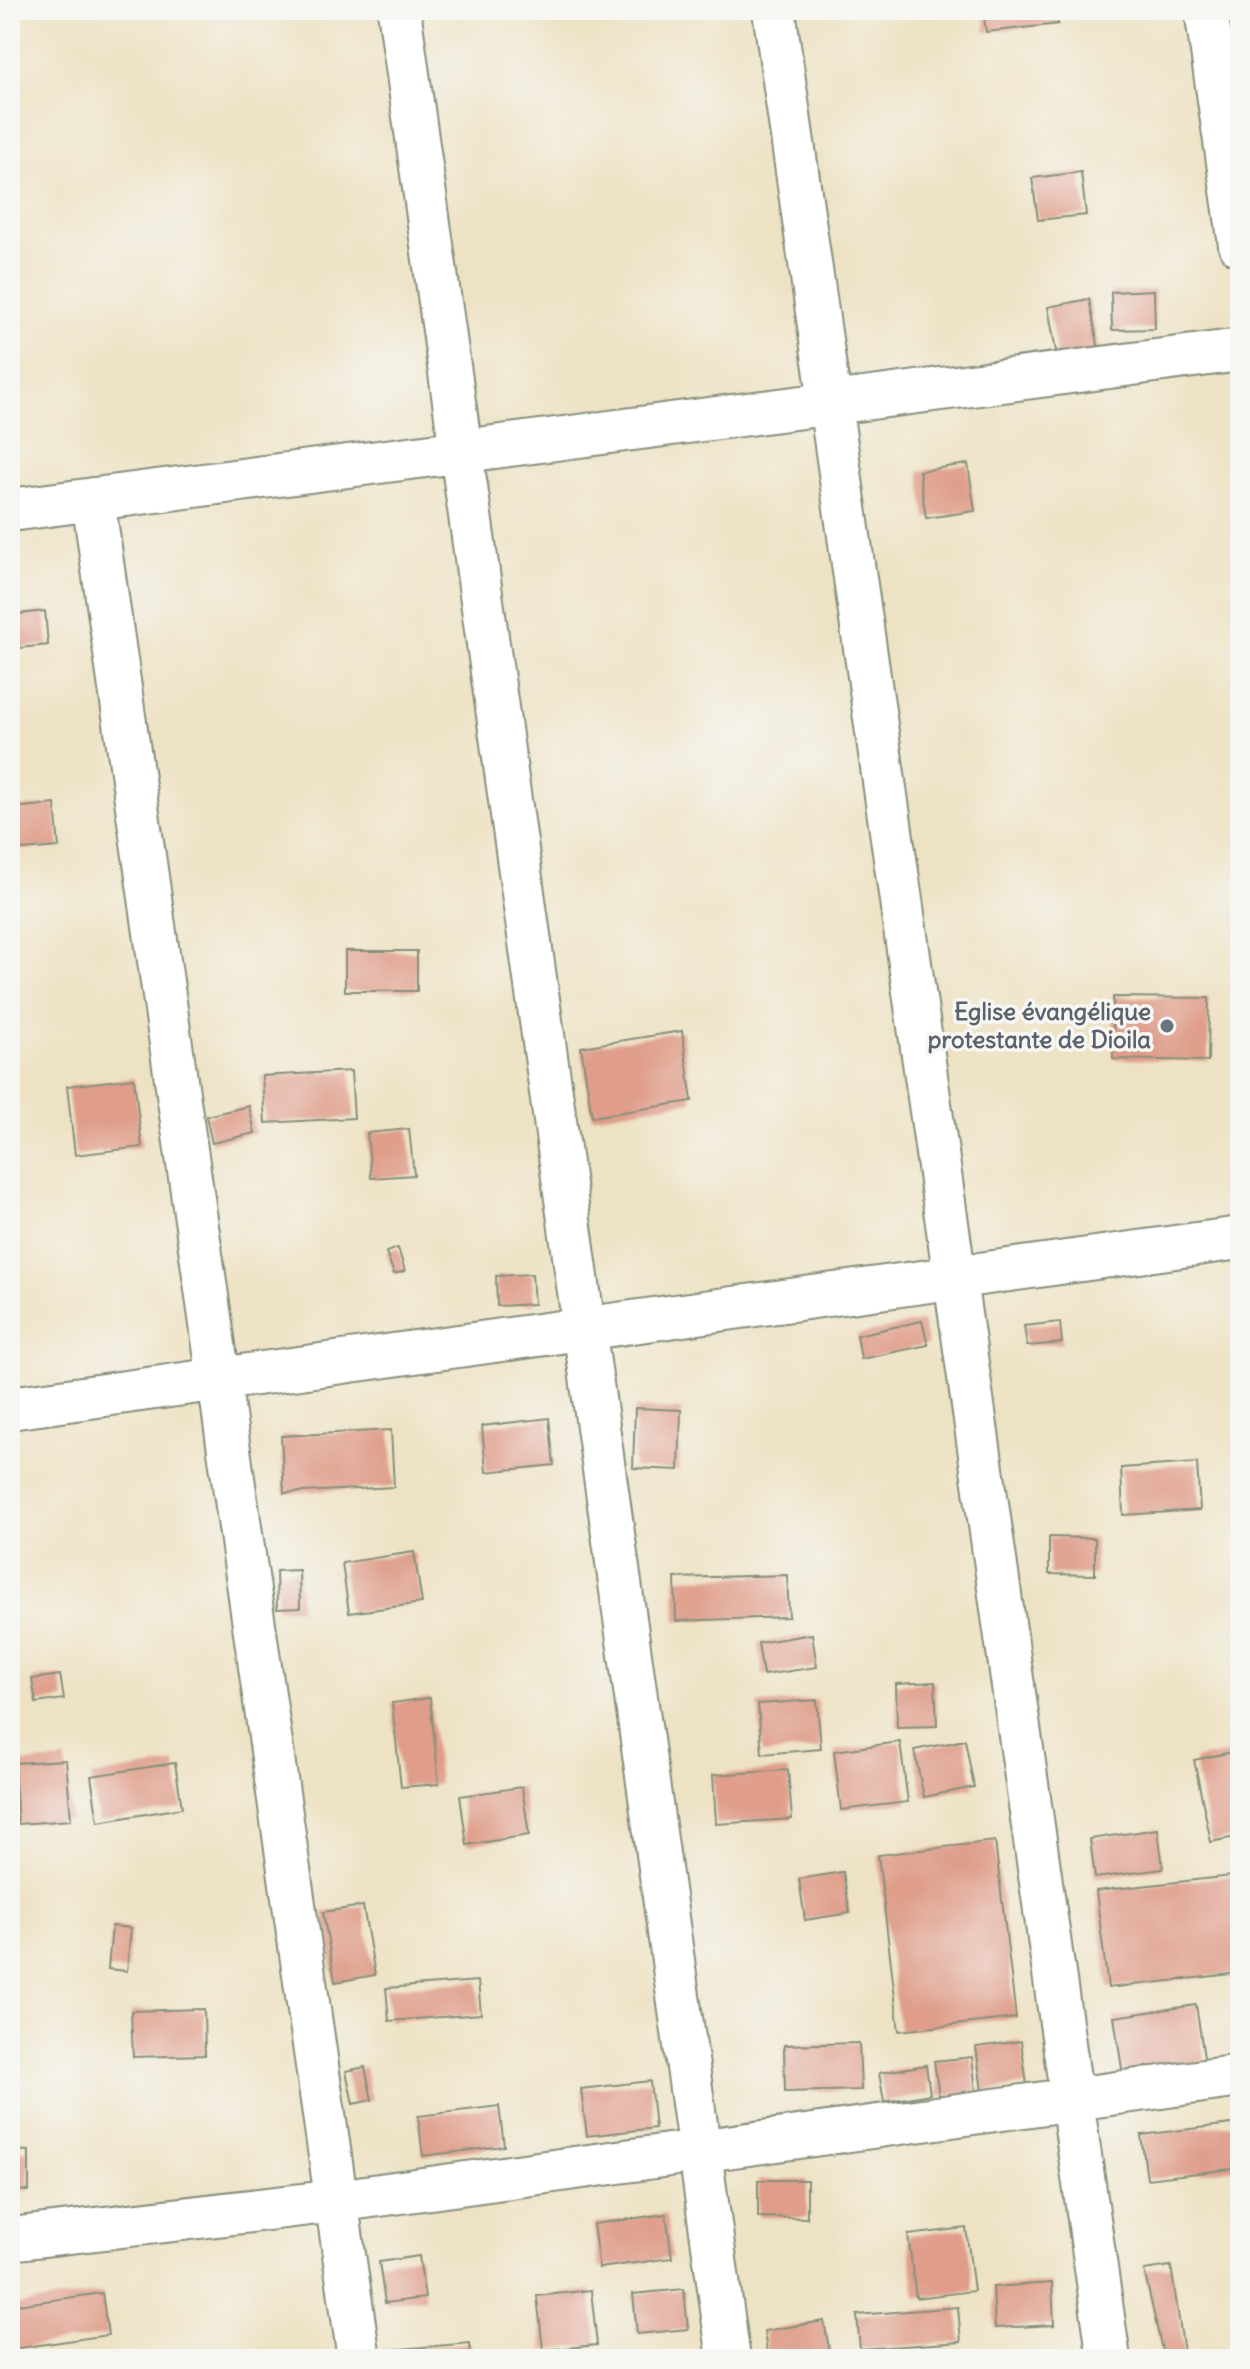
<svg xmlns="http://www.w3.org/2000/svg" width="1250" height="2369" font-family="Delius,sans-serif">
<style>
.building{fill:#df9d8a}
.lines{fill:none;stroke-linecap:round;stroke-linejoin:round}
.minor-casing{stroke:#86907c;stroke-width:46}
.minor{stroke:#fff;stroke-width:42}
.worship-dot{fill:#6b7280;stroke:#f6f6f2;stroke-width:3}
.labels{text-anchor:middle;stroke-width:7;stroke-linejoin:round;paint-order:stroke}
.worship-label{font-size:24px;font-weight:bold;fill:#5b616d;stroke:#f6f6f2;text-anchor:end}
</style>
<rect width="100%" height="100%" fill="#f6f6f2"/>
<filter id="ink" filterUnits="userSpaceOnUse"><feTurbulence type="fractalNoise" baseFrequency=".0125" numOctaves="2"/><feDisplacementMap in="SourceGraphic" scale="16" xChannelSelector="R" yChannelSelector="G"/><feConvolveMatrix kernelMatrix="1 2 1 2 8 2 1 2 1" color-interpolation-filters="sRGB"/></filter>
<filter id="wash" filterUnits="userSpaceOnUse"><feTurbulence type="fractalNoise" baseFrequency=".006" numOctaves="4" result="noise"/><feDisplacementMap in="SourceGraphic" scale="32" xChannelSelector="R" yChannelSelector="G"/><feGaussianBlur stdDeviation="1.8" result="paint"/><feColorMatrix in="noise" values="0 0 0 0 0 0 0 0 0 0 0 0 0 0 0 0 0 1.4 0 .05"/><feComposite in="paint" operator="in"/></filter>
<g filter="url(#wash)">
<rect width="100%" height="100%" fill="#eee2c4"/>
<g id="blocks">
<!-- building -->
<path class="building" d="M983,10h73l2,14 -72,8z
M1081,172l5,43 -48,5 -6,-42z
M1154,290l1,39 -43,1 -1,-38z
M1089,299l11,56 -42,7 -10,-55z
M968,464l7,47 -49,7 -7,-47z
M45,611l3,34 -38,4v-34z
M55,804l4,43 -49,4v-43z
M345,951h72v40h-72z
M1113,997l96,1 -1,63 -95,-2z
M682,1031l10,70 -100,16 -11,-70z
M351,1071l3,47 -89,5 -3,-47z
M134,1078l8,69 -67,8 -8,-69z
M249,1106l6,27 -43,10 -6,-27z
M409,1129l5,46 -43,3 -4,-45z
M398,1248l7,23 -11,3 -8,-22z
M532,1274l2,30 -37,2 -1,-30z
M922,1321l6,24 -67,14 -4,-24z
M1060,1322l2,21 -35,3 -3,-20z
M635,1408l46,2 -2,60 -46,-2z
M549,1418l5,47 -68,7 -4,-46z
M391,1430l3,57 -110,6 -3,-57z
M1197,1463l3,47 -77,5 -2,-47z
M1049,1537l46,1v37l-46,-1z
M414,1552l8,51 -73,10 -7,-50z
M299,1570l1,38 -23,1 -1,-38z
M787,1575l2,42 -113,4 -1,-43z
M812,1634l5,33 -54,8 -5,-32z
M60,1675l4,24 -28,4 -4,-24z
M935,1682l2,44 -40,1 -1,-43z
M430,1698l9,86 -38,3 -9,-84z
M817,1700l4,49 -59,5 -4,-50z
M965,1740l9,47 -50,10 -10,-47z
M900,1742l8,60 -67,8 -7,-59z
M1232,1752l8,39v45l-29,6 -17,-82z
M66,1760l5,60 -53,4 -4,-61z
M175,1763l7,45 -84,14 -7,-46z
M788,1770l4,49 -76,5 -3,-49z
M522,1787l7,48 -62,10 -7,-49z
M1158,1829l5,40 -68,9 -5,-39z
M995,1841l21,177 -117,13 -21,-176z
M843,1872l7,41 -45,7 -6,-41z
M1240,1875v98l-132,15 -12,-97z
M363,1906l12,69 -40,7 -12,-70z
M112,1926l19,2 -4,43 -19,-2z
M478,1981l3,33 -92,7 -3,-33z
M1196,2005l9,59 -82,11 -9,-58z
M204,2009l1,46 -72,2 -2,-46z
M1021,2041l6,44 -45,6 -6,-44z
M859,2043l2,47 -76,2 -1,-47z
M972,2057l4,34 -37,5 -5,-35z
M926,2065l4,29 -46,8 -5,-29z
M365,2067l7,33 -19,4 -7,-33z
M650,2081l5,47 -68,8 -6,-47z
M499,2106l5,40 -81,10 -5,-40z
M1240,2123v45l-93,11 -6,-44z
M10,2150l19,1v40l-19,-1z
M758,2180h49v38l-49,-1z
M666,2214l6,44 -73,10 -6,-44z
M966,2228l8,63 -58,7 -8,-63z
M419,2256l6,42 -40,5 -6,-41z
M1171,2266l14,93h-21l-20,-89z
M1052,2283l2,42 -59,3 -2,-41z
M684,2289l4,40 -51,5 -4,-40z
M591,2290l6,55 -54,5 -6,-54z
M102,2293l6,42 -96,14 -2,-43z
M958,2307l3,35 -101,7 -3,-34z
M824,2321l7,38h-63l-4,-28z
M470,2343l1,16h-80l-1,-9z"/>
</g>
</g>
<g filter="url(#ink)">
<use href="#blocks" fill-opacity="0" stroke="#86907c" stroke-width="2"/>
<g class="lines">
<defs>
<path id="minor" d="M399,10l330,2349
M774,10l335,2349
M1206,10l34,235
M93,499l266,1860
M10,510l1230,-160
M10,1408l1230,-170
M10,2239l326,-38 904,-125"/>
</defs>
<!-- minor casing -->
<use href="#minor" class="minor-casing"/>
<!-- minor -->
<use href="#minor" class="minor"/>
</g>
</g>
<!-- markers -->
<circle class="worship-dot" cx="1167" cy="1026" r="8"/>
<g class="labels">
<!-- worship labels -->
<g class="worship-label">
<text x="1151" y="1020">Eglise évangélique<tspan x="1151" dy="28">protestante de Dioila</tspan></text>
</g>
</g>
<!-- margin -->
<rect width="1250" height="2369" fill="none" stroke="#f6f6f2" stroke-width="40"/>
</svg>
